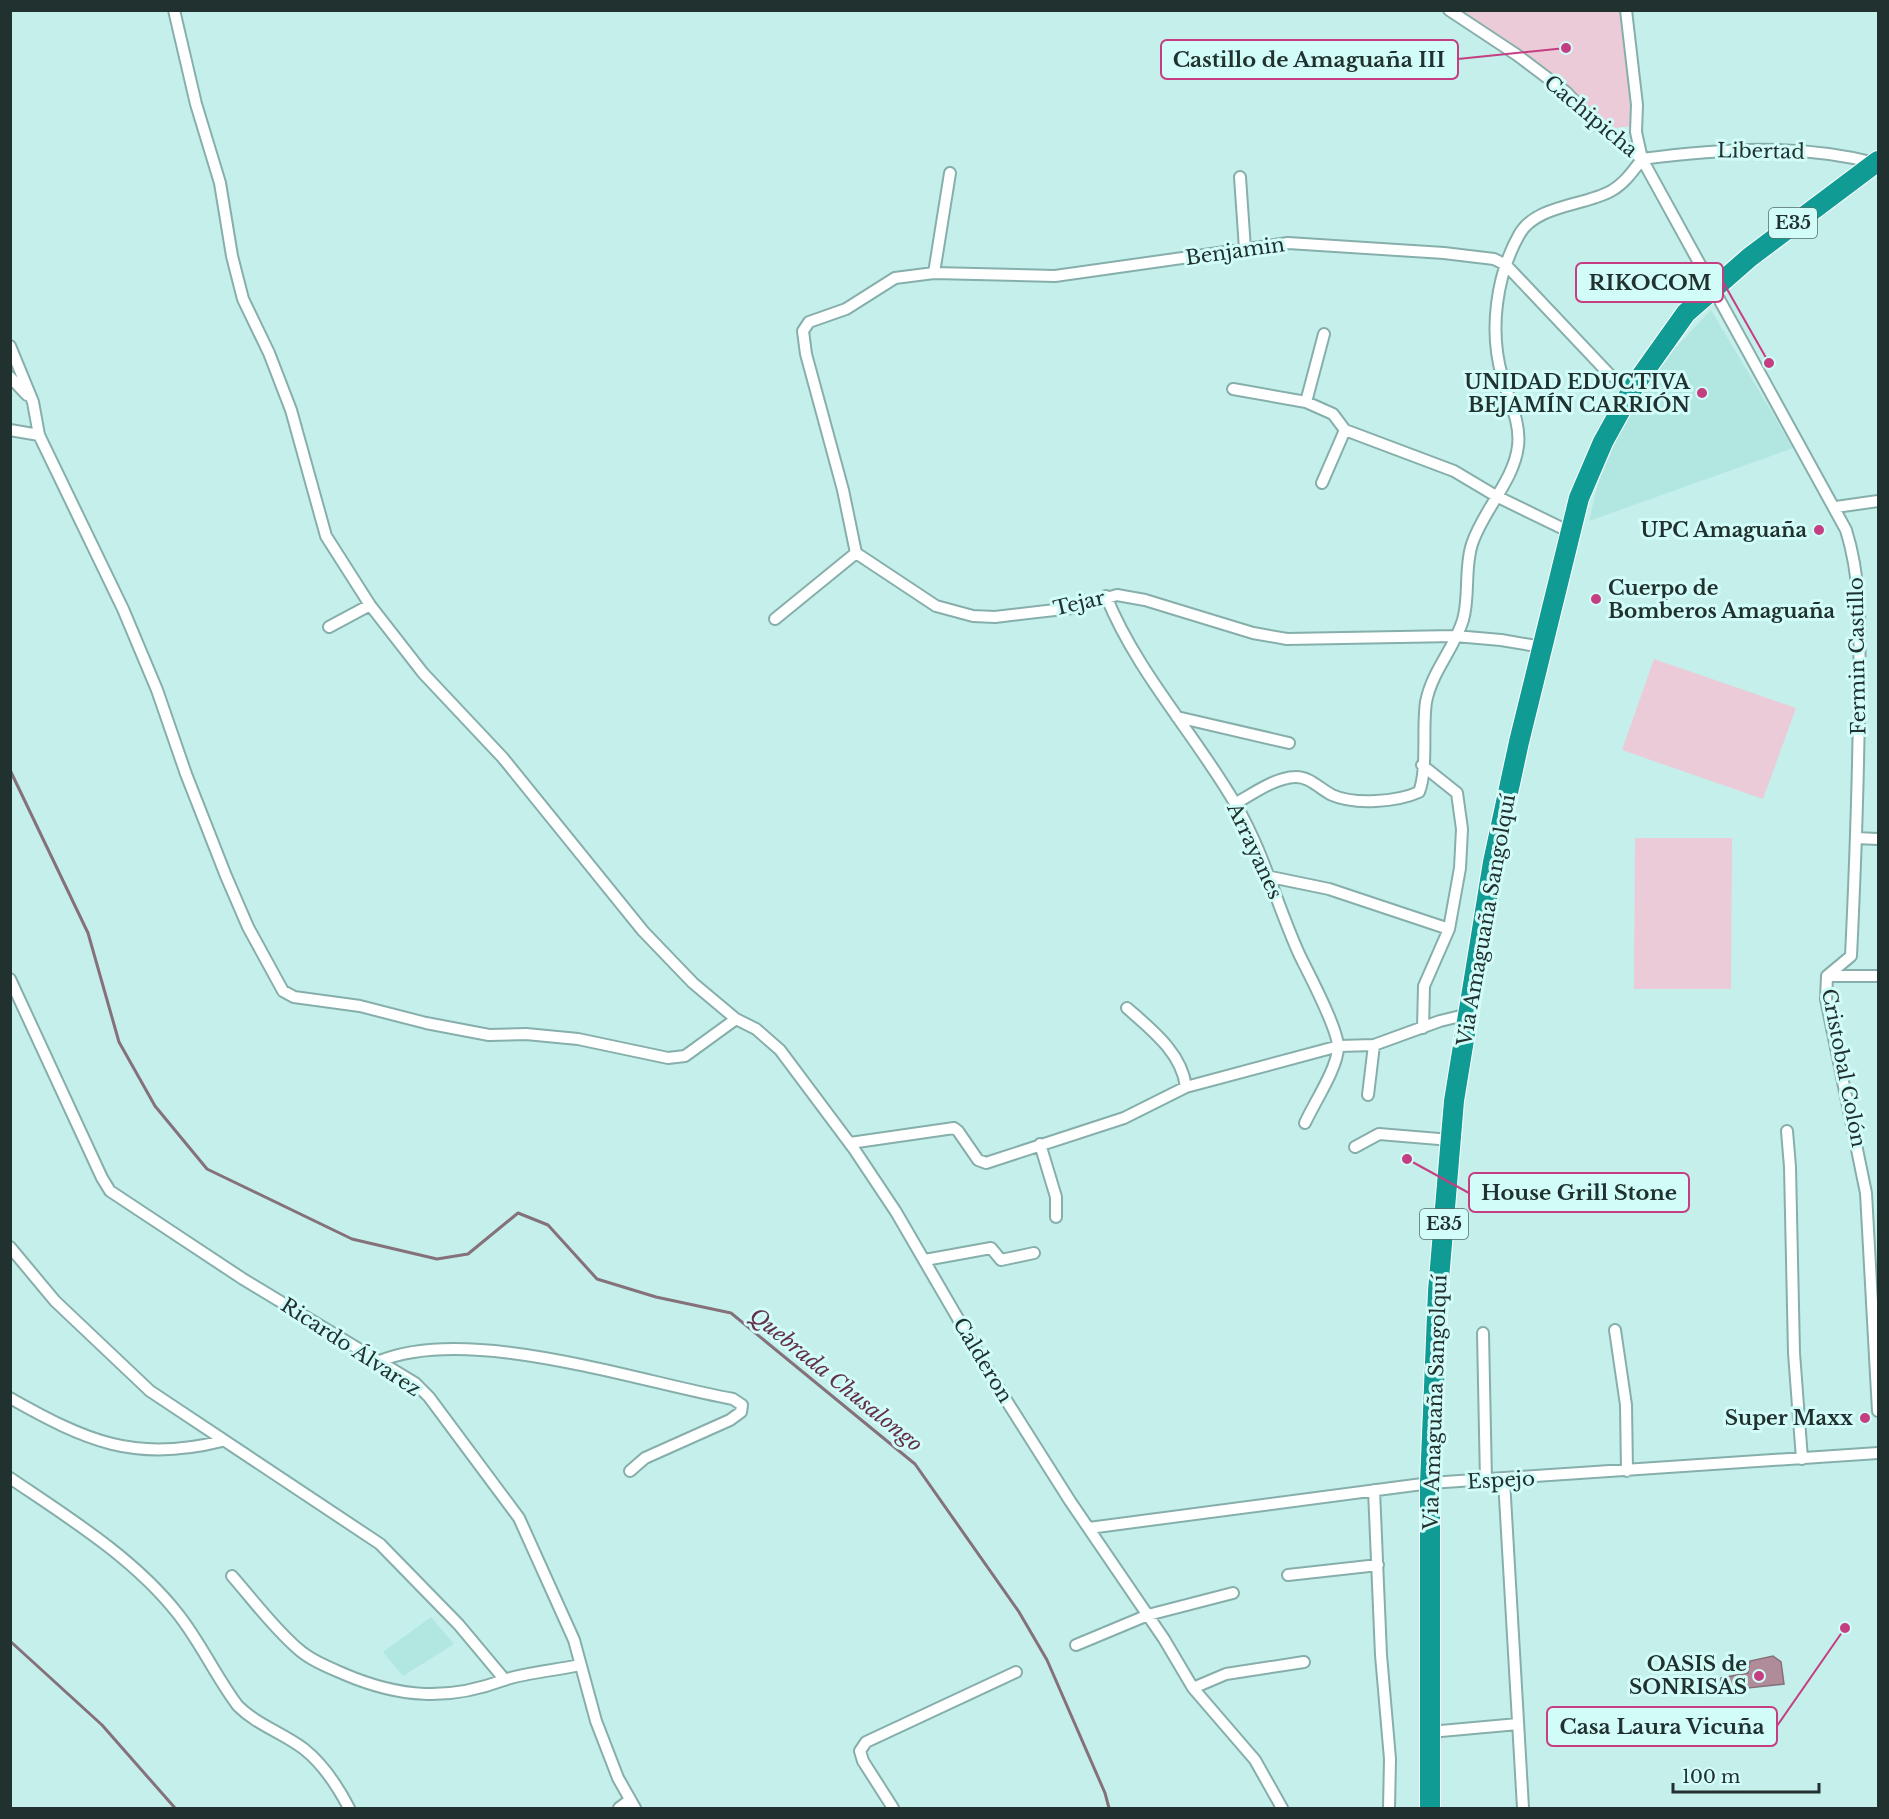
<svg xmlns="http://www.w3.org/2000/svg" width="1889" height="1819" font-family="'Libre Baskerville',serif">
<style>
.built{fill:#b2e6e1}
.green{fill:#eacbd7}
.water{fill:#b08c9a;stroke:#85717a;stroke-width:1.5}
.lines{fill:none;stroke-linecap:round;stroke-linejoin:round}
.stream{stroke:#85717a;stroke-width:3}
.street-casing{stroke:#86afab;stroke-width:14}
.highway-casing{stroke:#fff;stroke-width:22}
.street{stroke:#fff;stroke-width:10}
.highway{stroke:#109c95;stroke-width:20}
.poi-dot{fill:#c43e81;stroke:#d2fcf8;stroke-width:2}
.labels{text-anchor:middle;stroke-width:6;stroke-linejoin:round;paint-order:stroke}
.shield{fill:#d2fcf8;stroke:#556e6b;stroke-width:1.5}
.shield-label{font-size:18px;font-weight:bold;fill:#20312f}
.street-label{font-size:20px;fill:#20312f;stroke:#d2fcf8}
.poi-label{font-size:20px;font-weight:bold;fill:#20312f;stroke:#d2fcf8;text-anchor:end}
.water-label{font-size:21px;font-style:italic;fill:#633147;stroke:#d2fcf8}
.leader{fill:none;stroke:#c43e81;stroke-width:2}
.callout-dot{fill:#c43e81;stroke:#d2fcf8;stroke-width:2}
.callout{fill:#d2fcf8;stroke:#c43e81;stroke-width:2}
.callout-label{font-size:21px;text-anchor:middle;font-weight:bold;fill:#20312f}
</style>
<rect width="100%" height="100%" fill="#c5efeb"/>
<!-- built -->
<path class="built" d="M1711,310l82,138 -204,73 8,-34 23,-58 47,-72z
M431,1617l23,27 -51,32 -20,-24z"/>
<!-- green -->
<path class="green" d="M1450,11h172l11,88 -1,27 -17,2 -53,-42z
M1654,659l142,49 -33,91 -141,-49z
M1635,838h97l-1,151h-97z"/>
<!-- water -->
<path class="water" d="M1773,1656l8,6 3,22 -64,7 1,-13 27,-5 2,-12z"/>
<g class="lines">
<!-- stream -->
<path class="stream" d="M10,770l78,163 31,109 36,64 52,63 145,70 85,20 31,-5 50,-41 30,12 49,54 59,18 75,16 184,151 104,148 28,48 58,133 4,15
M10,1641l92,84 73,83"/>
<defs>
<path id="street" d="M174,10l22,94 24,79 12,73 11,43 26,54 22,57 35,126 44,69 53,68 80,85 140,173 50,52 43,36
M1449,10l68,45 49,37 31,33 45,34 204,371c18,57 13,116 13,176 -1,84 -4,167 -8,250l-24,20
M1642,159c77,-10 157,-16 233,4
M1240,177l5,72
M934,273l16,-100
M10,346l23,56 6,33 84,174 34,81 29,84 40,102 22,51 35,64 11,6 66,9 66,17 63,12 37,-1 52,5 90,19 17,-2 51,-37 20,10 24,21 74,99 42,63 100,172 74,117 94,138 29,49 62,72 27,48
M10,377l17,18
M1233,389l73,13 27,12 12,16 109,41 42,25 74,36
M1306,402l18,-68
M10,430l29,5
M1322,483l23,-53
M1836,507l42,-6
M1106,596c31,77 89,138 130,209 28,48 41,101 64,151 9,18 39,75 38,92 -1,21 -24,55 -33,75
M775,619l81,-66
M329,627l41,-22
M1542,647l-41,-7 -46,-4 -168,3 -34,-6 -108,-33 -28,-5 -45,13 -77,9 -22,-1 -37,-10 -80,-53 -13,-63 -37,-136 -3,-23 6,-9 37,-13 49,-31 39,-5 121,3 233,-33 156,10 50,6 12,6 104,110 24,11
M1177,717l112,26
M1422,765l35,28 5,36 -2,39 -11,61 -25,57 -1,42
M1236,803c17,-9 38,-25 59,-26 14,-1 25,12 37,18 22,10 65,7 87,-3 9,-23 3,-63 7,-90 6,-31 28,-53 37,-82 7,-25 1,-52 9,-76 11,-34 42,-63 46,-98 3,-24 -10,-48 -16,-70 -13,-45 -6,-100 17,-141 16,-30 65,-29 92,-44 13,-7 22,-20 31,-32l-6,-27 1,-27 -11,-95
M1856,838l22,1
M1271,877l58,12 120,40
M1827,976l-1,23 40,194 12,218
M1827,976h51
M10,979l92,199 8,13 133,88 172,104 14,14 90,121 55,122 22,81 22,57 17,30
M1127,1008c24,21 55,45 59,79
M1368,1095l6,-50
M1787,1131l3,36 4,186 8,106
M850,1143l104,-15 4,3 20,29 8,3 138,-45 62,-31 153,-41 35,-1 66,-24 29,-7
M1040,1144l16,53v20
M1355,1147l24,-13 72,6
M10,1247l45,54 95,90 230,153 79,81 46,55
M925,1260l66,-12 10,12 33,-7
M1615,1330l11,75 1,66
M1483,1333l3,148
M380,1361c89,-37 259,21 353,38l9,6 -1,7 -11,8 -85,38 -15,13
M10,1398c76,43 125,65 212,43
M10,1478c59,40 124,80 168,136 23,29 38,63 60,92 19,19 45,27 66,43 19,15 34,38 45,59
M1504,1480l19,328
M1374,1490l7,165 9,104 -1,49
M1089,1528l341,-45 448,-30
M1288,1575l90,-10
M232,1576c21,24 41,51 65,72 13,12 31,19 47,26 56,24 104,27 160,6 19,-7 54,-10 76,-15
M1076,1645l72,-30 85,-22
M1193,1688l33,-14 78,-12
M1430,1732l88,-8
M619,1808l11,-8
M893,1808l-30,-47 -3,-10 6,-9 150,-70"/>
<path id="highway" d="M1430,1808v-325l8,-192 16,-190 39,-239 26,-120 60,-244 24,-56 31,-56 52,-73 64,-56 128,-96"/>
</defs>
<!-- street casing -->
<use href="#street" class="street-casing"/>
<!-- highway casing -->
<use href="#highway" class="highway-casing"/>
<!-- street -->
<use href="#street" class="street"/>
<!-- highway -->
<use href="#highway" class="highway"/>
</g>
<!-- markers -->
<g class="poi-dot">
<circle cx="1702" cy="393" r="6"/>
<circle cx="1819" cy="530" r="6"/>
<circle cx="1596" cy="599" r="6"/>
<circle cx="1865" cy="1418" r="6"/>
<circle cx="1759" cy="1676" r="6"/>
</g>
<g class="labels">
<!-- shield labels -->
<g class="shield">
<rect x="1769" y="208" width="48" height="30" rx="4.5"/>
<rect x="1420" y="1209" width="48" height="30" rx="4.5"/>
</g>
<g class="shield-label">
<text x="1793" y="229">E35</text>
<text x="1444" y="1230">E35</text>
</g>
<!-- street labels -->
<g class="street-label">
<text transform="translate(1591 116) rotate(40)" y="7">Cachipicha</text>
<text transform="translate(1761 151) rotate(1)" y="7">Libertad</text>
<text transform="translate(1235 251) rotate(-8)" y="7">Benjamin</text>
<text transform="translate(1079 603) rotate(-13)" y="7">Tejar</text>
<text transform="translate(1857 656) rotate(-91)" y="7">Fermin Castillo</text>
<text transform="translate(1255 851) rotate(65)" y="7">Arrayanes</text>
<text transform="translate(1486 920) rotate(-80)" y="7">Via Amaguaña Sangolquí</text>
<text transform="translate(1844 1068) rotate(79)" y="7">Cristobal Colón</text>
<text transform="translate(351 1347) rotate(33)" y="7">Ricardo Álvarez</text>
<text transform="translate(983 1360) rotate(59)" y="7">Calderon</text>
<text transform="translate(1435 1402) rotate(-88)" y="7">Via Amaguaña Sangolquí</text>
<text transform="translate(1501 1480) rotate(-3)" y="7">Espejo</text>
</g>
<!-- poi labels -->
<g class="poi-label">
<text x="1690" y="389">UNIDAD EDUCTIVA<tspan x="1690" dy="23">BEJAMÍN CARRIÓN</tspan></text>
<text x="1807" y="537">UPC Amaguaña</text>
<text x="1608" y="595" text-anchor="start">Cuerpo de<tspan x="1608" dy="23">Bomberos Amaguaña</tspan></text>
<text x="1853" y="1425">Super Maxx</text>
<text x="1747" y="1671">OASIS de<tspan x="1747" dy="23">SONRISAS</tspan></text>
</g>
<!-- water labels -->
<g class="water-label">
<text transform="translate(836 1380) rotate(39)" y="7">Quebrada Chusalongo</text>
</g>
</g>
<!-- callouts -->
<path class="leader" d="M1566 48L1458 59M1769 363L1723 282M1407 1159L1469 1193M1845 1628L1777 1726"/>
<g class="callout-dot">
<circle cx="1566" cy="48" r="6"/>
<circle cx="1769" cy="363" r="6"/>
<circle cx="1407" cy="1159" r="6"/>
<circle cx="1845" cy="1628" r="6"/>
</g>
<g class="callout">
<rect x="1161" y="40" width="297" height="39" rx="6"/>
<rect x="1576" y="263" width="147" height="39" rx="6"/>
<rect x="1469" y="1173" width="220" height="39" rx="6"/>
<rect x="1547" y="1707" width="230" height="39" rx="6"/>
</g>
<g class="callout-label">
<text x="1309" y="67">Castillo de Amaguaña III</text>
<text x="1650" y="290">RIKOCOM</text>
<text x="1579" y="1200">House Grill Stone</text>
<text x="1662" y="1734">Casa Laura Vicuña</text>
</g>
<!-- border -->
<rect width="1889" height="1819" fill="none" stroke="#20312f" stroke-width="24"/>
<!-- scale -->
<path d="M1673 1783v9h146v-9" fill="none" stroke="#20312f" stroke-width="3"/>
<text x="1682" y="1783" font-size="18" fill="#20312f" stroke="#d2fcf8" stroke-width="4.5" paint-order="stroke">100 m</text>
</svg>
